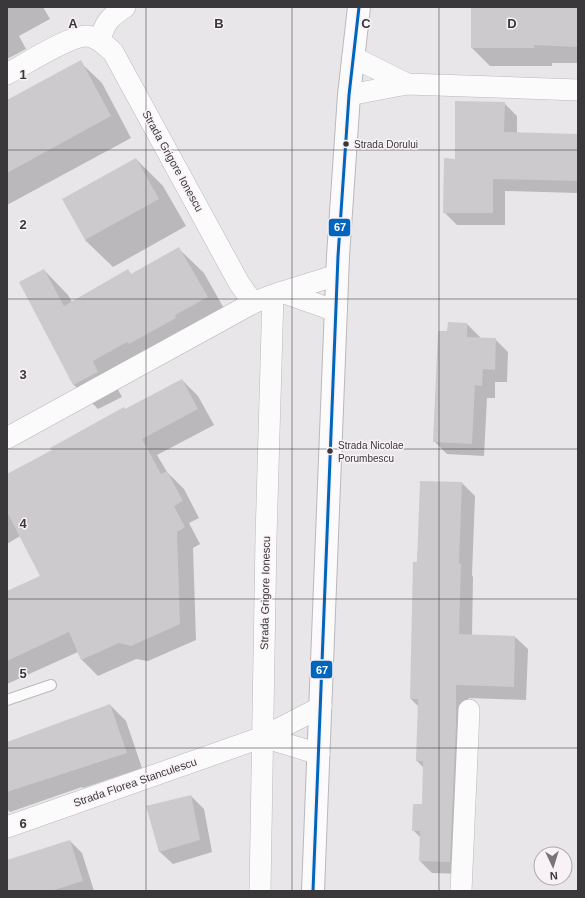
<svg xmlns="http://www.w3.org/2000/svg" width="585" height="898" font-family="Helvetica,sans-serif">
<style>
.shadow{fill:#0003}
.building{fill:#cccacc}
.lines{fill:none;stroke-linecap:round;stroke-linejoin:round}
.lane-casing{stroke:#bab8ba;stroke-width:12}
.street-casing{stroke:#bab8ba;stroke-width:22}
.secondary-casing{stroke:#bab8ba;stroke-width:24}
.lane{stroke:#fcfbfc;stroke-width:10}
.street{stroke:#fcfbfc;stroke-width:21}
.secondary{stroke:#fcfbfc;stroke-width:22}
.bus-1-casing{stroke:#f8f2f7;stroke-width:6}
.bus-1{stroke:#0065bd;stroke-width:3}
.grid{fill:none;stroke:#3a383a;stroke-width:1;stroke-opacity:0.55}
.bus-dot{fill:#3a383a;stroke:#f8f2f7;stroke-width:1.5}
.labels{text-anchor:middle;stroke-width:3;stroke-linejoin:round;paint-order:stroke}
.bus-label{font-size:10px;fill:#3a383a;stroke:#f8f2f7;text-anchor:start}
.street-label{font-size:11px;fill:#3a383a;stroke:#f8f2f7}
.grid-label{font-size:13px;text-anchor:middle;font-weight:bold;fill:#3a383a;stroke:#f8f2f7;stroke-width:3;stroke-linejoin:round;paint-order:stroke}
.line-badge{stroke:#f8f2f7;stroke-width:1.5}
.badge-label{font-size:11px;text-anchor:middle;font-weight:bold;fill:#fff}
</style>
<rect width="100%" height="100%" fill="#e9e6e9"/>
<!-- shadow -->
<path class="shadow" d="M7,7h36l7,12 -31,17 7,13 -19,10z
M472,7h106v56h-26v3h-62l-18,-18z
M80,62l22,21 29,55 -124,67v-104z
M504,103l13,13v18l61,1v58l-73,-2v34h-48l-13,-13 12,-52z
M136,159l27,27 23,40 -73,41 -28,-27z
M179,249l25,24 27,48 -115,65 6,11 -24,12 -24,-24 -54,-102 24,-13 24,25 4,7 56,-31 4,4z
M467,324l13,13 -1,2h16l13,13 -1,30h-12v16h-8l-3,58 -37,-2 -13,-13 14,-109z
M182,380l16,16 16,29 -57,30 10,17 17,17 15,29 -10,5 11,21 -7,4 3,92 -48,21 -12,-2 -38,17 -16,-16 -4,-8 -71,32v-92l34,-15 -21,-41 -13,8v-68z
M421,482l41,1 13,13 -3,79 1,2 -1,59 43,1 13,12 -2,51 -57,-2v41l-6,135 -31,-1 -12,-12v-24l-7,-7 10,-25 1,-37 -7,-7 2,-54 -8,-8z
M110,705l16,16 16,47 -59,20 -1,-1 -72,25 -3,-3v-66z
M191,796l13,13 8,43 -39,12 -13,-12 -13,-46z
M70,841l12,12 12,38h-87v-30z"/>
<!-- building -->
<path class="building" d="M471,7h107v40l-44,-2 1,3h-64z
M81,60l30,56 -104,57v-73z
M455,101l50,1 -1,30 74,2v47l-85,-2v34h-50l1,-55 11,1z
M136,158l23,41 -74,41 -23,-41z
M179,247l29,50 -33,18 1,3 -47,26 -2,-2 -34,19 5,11 -25,13 -54,-103 25,-13 20,37 64,-37 3,5z
M448,322l19,1v14l29,1 -1,32 -12,-1 -1,17 -7,-1 -3,59 -39,-2 5,-111h9z
M182,379l16,30 -56,30 19,35 6,-3 16,30 -9,5 11,21 -8,5 3,92 -49,22 -12,-3 -38,17 -12,-28 -62,29v-70l33,-15 -33,-64v-38l45,-24 -2,-2 74,-41 1,2z
M420,481l42,1 -3,81 2,1 -2,70 56,2 -1,51 -58,-2v41l-6,136 -31,-1 1,-30h-8l1,-27h9l1,-43h-7l2,-62h-8l3,-137h4z
M110,704l17,49 -120,39v-50z
M191,795l9,45 -41,12 -13,-46z
M70,840l13,41 -32,10h-44v-31z"/>
<g class="lines">
<defs>
<path id="lane" d="M7,700l44,-15"/>
<path id="street" d="M100,40c5,-18 9,-22 25,-33
M353,57l54,27
M7,74c17,-9 63,-39 80,-38 11,1 19,10 26,16l126,231 14,20
M349,95l58,-11 171,6
M282,292l54,19
M7,438l246,-135 20,-8 64,-20
M263,737l56,17
M7,827l256,-90 58,-30
M260,891l6,-353 7,-243
M461,891l8,-181"/>
<path id="secondary" d="M313,891l25,-635 11,-161 10,-88"/>
</defs>
<!-- lane casing -->
<use href="#lane" class="lane-casing"/>
<!-- street casing -->
<use href="#street" class="street-casing"/>
<!-- secondary casing -->
<use href="#secondary" class="secondary-casing"/>
<!-- lane -->
<use href="#lane" class="lane"/>
<!-- street -->
<use href="#street" class="street"/>
<!-- secondary -->
<use href="#secondary" class="secondary"/>
<defs>
<path id="bus-1" d="M313,891l25,-635 11,-161 10,-88"/>
</defs>
<!-- bus-1 casing -->
<use href="#bus-1" class="bus-1-casing"/>
<!-- bus-1 -->
<use href="#bus-1" class="bus-1"/>
</g>
<!-- grid -->
<path class="grid" d="M146,7v884M292,7v884M439,7v884M7,150h571M7,299h571M7,449h571M7,599h571M7,748h571"/>
<!-- markers -->
<g class="bus-dot">
<circle cx="346" cy="144" r="3.5"/>
<circle cx="330" cy="451" r="3.5"/>
</g>
<g class="labels">
<!-- bus labels -->
<g class="bus-label">
<text x="354" y="148">Strada Dorului</text>
<text x="338" y="449">Strada Nicolae<tspan x="338" dy="13">Porumbescu</tspan></text>
</g>
<!-- street labels -->
<g class="street-label">
<text transform="translate(173 161) rotate(61)" y="4">Strada Grigore Ionescu</text>
<text transform="translate(265 593) rotate(-89)" y="4">Strada Grigore Ionescu</text>
<text transform="translate(135 782) rotate(-19)" y="4">Strada Florea Stanculescu</text>
</g>
</g>
<g class="grid-label">
<text x="73" y="28">A</text>
<text x="219" y="28">B</text>
<text x="366" y="28">C</text>
<text x="512" y="28">D</text>
<text x="23" y="79">1</text>
<text x="23" y="229">2</text>
<text x="23" y="379">3</text>
<text x="23" y="528">4</text>
<text x="23" y="678">5</text>
<text x="23" y="828">6</text>
</g>
<g class="line-badge">
<rect x="328" y="218" width="23" height="19" rx="4" fill="#0065bd"/>
<rect x="310" y="660" width="23" height="19" rx="4" fill="#0065bd"/>
</g>
<g class="badge-label">
<text x="340" y="231">67</text>
<text x="322" y="674">67</text>
</g>
<!-- border -->
<rect width="585" height="898" fill="none" stroke="#3a383a" stroke-width="16"/>
<!-- north arrow -->
<g transform="translate(553 866) rotate(176)"><circle r="19" fill="#f8f2f7" stroke="#aca8ab"/>
<path d="M0-3L7 15L0 10L-7 15Z" fill="#777577"/>
<text y="-6" font-size="11" font-weight="bold" text-anchor="middle" fill="#3a383a">N</text>
</g>
</svg>
